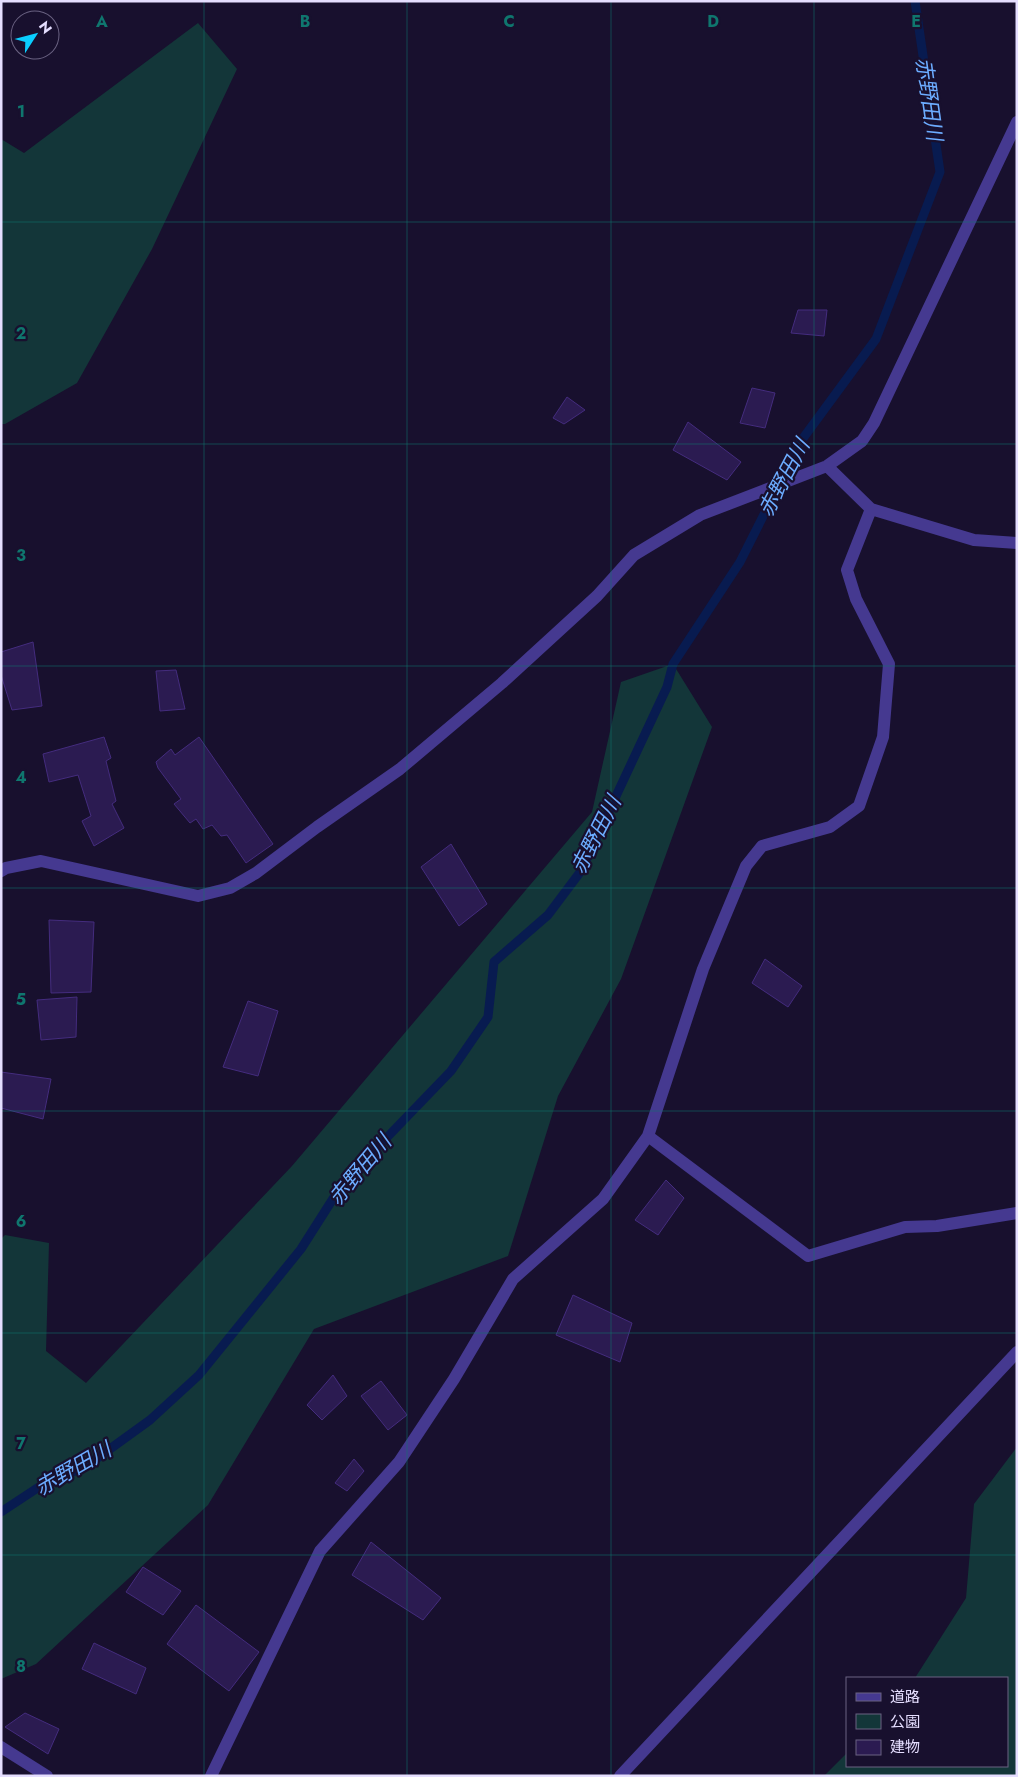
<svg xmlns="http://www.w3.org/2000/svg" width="1018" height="1777" font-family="Jost,'Noto Sans JP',sans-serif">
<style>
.green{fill:#133639}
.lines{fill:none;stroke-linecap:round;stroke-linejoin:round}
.stream{stroke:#081b50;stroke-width:9}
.building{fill:#2b1b51;stroke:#442c7e}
.minor{stroke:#453990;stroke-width:12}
.grid{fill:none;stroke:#0f766e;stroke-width:1;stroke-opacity:0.55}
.labels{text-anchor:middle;stroke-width:4.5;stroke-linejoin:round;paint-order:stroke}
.water-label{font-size:21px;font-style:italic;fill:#6cacff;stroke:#18102e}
.grid-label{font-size:16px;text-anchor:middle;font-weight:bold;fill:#0f766e;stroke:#18102e;stroke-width:4.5;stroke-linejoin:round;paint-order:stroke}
</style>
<rect width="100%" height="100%" fill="#18102e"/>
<!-- green -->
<path class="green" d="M198,23l39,46 -85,180 -75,134 -72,41h-4v-285l23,14z
M673,664l39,63 -91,252 -63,117 -50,160 -194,73 -106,176 -172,159 -35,15v-440l4,-4 44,8 -3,108 40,32 206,-217 300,-354 29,-130z
M1017,1447v329h-193l23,-23v13h160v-88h-92l51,-80 8,-94z"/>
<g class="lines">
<!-- stream -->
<path class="stream" d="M1,1512l44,-29 40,-16 65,-47 49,-45 102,-126 42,-66 108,-112 37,-54 6,-55 54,-47 33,-44 86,-184 6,-23 67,-102 61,-121 75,-102 64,-167 -25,-171"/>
</g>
<!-- building -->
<path class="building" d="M798,310h29l-3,26 -33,-3z
M752,388l23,5 -10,35 -25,-5z
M567,397l18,13 -21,14 -11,-6z
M688,422l53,40 -14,18 -54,-30z
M33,642l9,64 -30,4 -11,-35v-23z
M176,670l9,39 -25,2 -4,-40z
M104,737l7,21 -5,3 10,40 -4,3 12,24 -30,18 -12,-25 9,-5 -13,-41 -29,7 -6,-28z
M199,737l74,107 -27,19 -19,-28 -6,1 -9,-11 -9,4 -7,-10 -6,4 -16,-19 7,-5 -23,-31 -2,-6 15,-13 4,6z
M451,844l36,60 -28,22 -38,-59z
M49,920l45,2 -3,70 -40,1z
M765,959l37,27 -14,21 -36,-24z
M77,997l-1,40 -35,3 -4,-40z
M248,1001l30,10 -20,65 -35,-9z
M1,1072l50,7 -8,40 -42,-11z
M666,1180l18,18 -26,37 -23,-15z
M573,1295l59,28 -12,39 -64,-27z
M333,1375l14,21 -25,24 -15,-15z
M381,1381l26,34 -19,15 -27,-34z
M354,1459l10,12 -17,20 -12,-8z
M371,1542l70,56 -18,22 -71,-45z
M143,1567l38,24 -18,24 -37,-23z
M196,1605l63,47 -30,39 -62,-47z
M94,1643l52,25 -10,26 -54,-25z
M25,1713l34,16 -11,25 -43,-27z"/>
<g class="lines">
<!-- minor -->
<path class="minor" d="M827,466l44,43 103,31 43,3
M1,871l5,-3 35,-7 157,35 32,-8 26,-15 61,-46 83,-58 102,-86 95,-87 37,-41 66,-40 127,-49 35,-25 12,-18 143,-301
M648,1136l160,120 97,-29 32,-1 80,-13
M1,1747l46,29
M211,1776l109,-225 79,-89 55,-83 59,-100 90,-80 45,-63 55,-167 43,-103 16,-20 68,-19 29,-21 24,-69 6,-73 -33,-65 -9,-29 24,-61
M620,1776l397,-424"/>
</g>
<!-- grid -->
<path class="grid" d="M204,1v1775M407,1v1775M611,1v1775M814,1v1775M1,222h1016M1,444h1016M1,666h1016M1,888h1016M1,1111h1016M1,1333h1016M1,1555h1016"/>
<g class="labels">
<!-- water labels -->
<g class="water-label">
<text transform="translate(929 99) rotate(82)" y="7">赤野田川</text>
<text transform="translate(784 478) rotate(-62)" y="7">赤野田川</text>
<text transform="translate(596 835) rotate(-63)" y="7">赤野田川</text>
<text transform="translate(360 1170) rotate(-50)" y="7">赤野田川</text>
<text transform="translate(73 1469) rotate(-30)" y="7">赤野田川</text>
</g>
</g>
<g class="grid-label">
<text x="102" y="27">A</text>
<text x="305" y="27">B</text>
<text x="509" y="27">C</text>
<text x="713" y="27">D</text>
<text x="916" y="27">E</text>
<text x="21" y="117">1</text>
<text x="21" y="339">2</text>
<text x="21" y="561">3</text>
<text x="21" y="783">4</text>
<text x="21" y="1005">5</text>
<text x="21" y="1227">6</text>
<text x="21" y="1449">7</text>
<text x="21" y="1672">8</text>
</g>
<!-- border -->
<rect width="1018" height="1777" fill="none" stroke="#e5deff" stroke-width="5"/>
<!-- legend -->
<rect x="846" y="1677" width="162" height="90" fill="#18102e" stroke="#6a6282"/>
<rect x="856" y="1693" width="25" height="8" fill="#453990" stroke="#6a6282"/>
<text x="890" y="1702" font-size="15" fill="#e5deff">道路</text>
<rect x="856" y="1714" width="25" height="15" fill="#133639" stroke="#6a6282"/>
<text x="890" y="1727" font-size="15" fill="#e5deff">公園</text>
<rect x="856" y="1740" width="25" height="15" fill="#2b1b51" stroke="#6a6282"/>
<text x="890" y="1752" font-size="15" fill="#e5deff">建物</text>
<!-- north arrow -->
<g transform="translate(35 35) rotate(54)"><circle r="24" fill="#18102e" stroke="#6a6282"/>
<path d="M0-4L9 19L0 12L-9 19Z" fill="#0aceff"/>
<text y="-8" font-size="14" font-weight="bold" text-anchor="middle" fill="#e5deff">N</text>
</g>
</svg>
